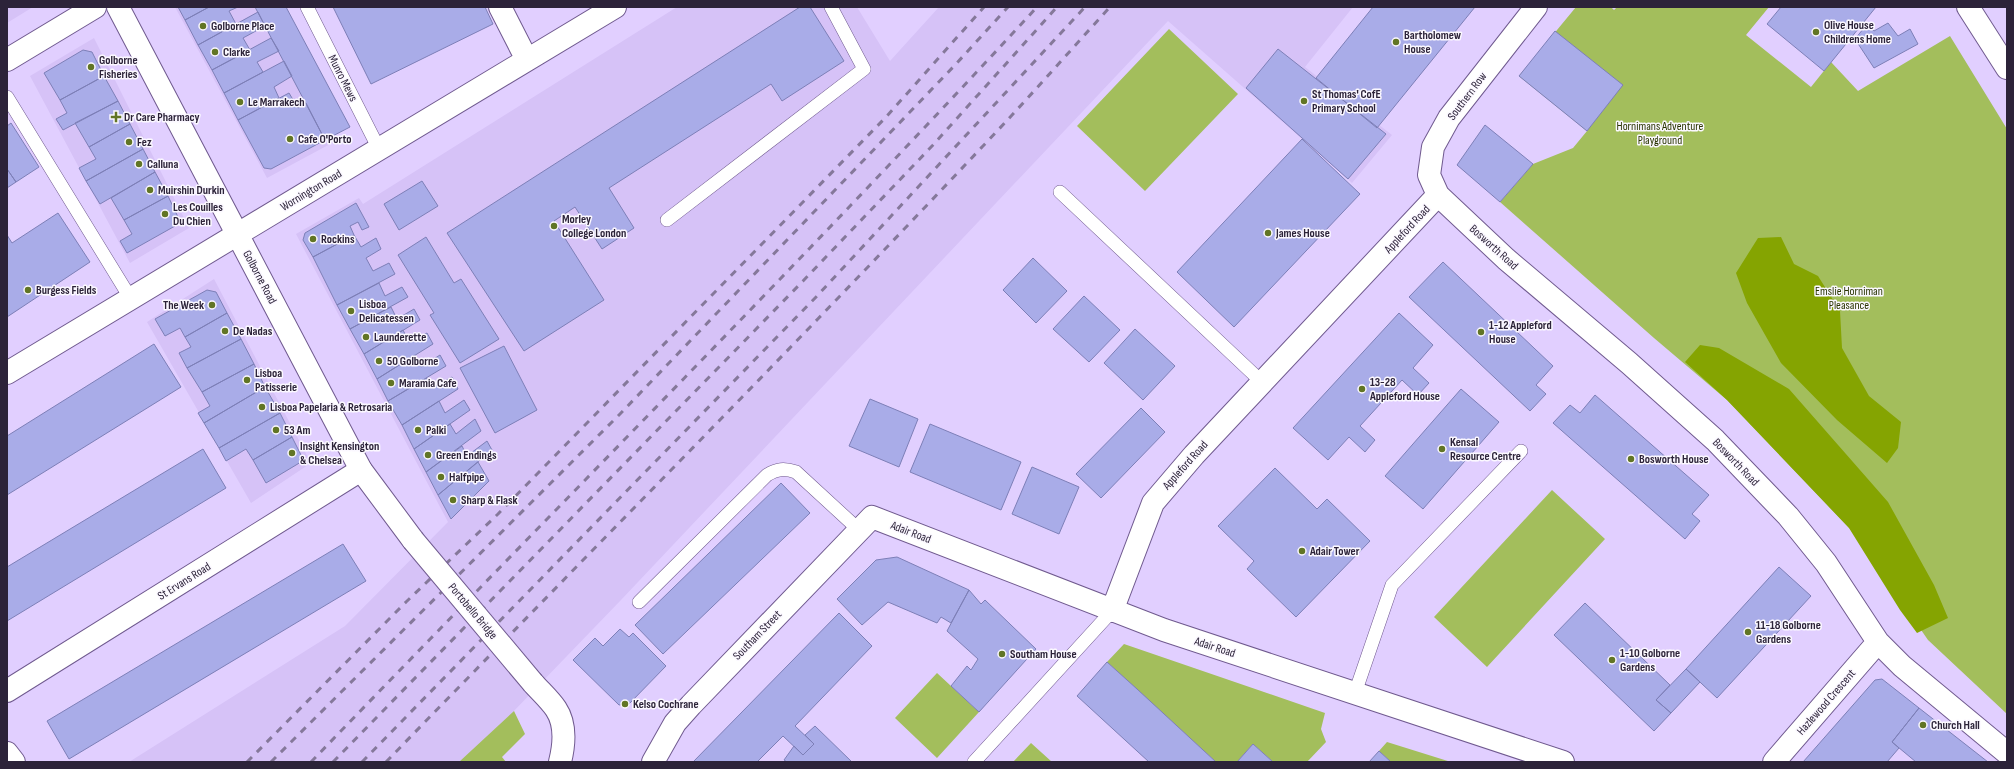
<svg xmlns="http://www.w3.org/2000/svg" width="2014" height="769" font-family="'Sofia Sans Condensed',sans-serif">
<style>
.built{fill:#d6c2f7}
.green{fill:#a3be5c}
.forest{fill:#85a401}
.building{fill:#a9ace8;stroke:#7d7fb7}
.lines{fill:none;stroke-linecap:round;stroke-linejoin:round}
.lane-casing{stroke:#705a8f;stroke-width:14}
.street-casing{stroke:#705a8f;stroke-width:24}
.secondary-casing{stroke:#705a8f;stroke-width:24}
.lane{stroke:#fff;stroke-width:13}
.street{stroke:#fff;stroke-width:22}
.secondary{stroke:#fff;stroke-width:22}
.rail{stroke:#85789a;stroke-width:3;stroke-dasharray:7 7;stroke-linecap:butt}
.secondary-bridge-casing{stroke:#705a8f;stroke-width:24;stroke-linecap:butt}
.secondary-bridge{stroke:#fff;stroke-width:22}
.poi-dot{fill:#617525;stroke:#fbf8ff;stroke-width:1.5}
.labels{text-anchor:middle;stroke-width:3;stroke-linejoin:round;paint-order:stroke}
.poi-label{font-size:12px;font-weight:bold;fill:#2c2339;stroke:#fbf8ff;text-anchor:start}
.street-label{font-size:12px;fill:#2c2339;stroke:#fbf8ff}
.park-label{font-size:12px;fill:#293400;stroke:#fbf8ff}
</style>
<rect width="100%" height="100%" fill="#e1cfff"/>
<!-- built -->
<path class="built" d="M7,7h26l-26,16z
M175,7h82l75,136 -65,35z
M677,7h180l33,54 49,-54h414l-48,60 87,68 -40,48 -184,-162 -547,579 -110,114 -51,48h-331l216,-136 103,-104 -152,-288 63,-36 4,6z
M94,38l95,190 -59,35 -100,-187z
M214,279l97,184 -60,40 -104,-181z"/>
<!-- green -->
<path class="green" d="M1576,7h35l3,3 3,-3h152l-23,28 65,52 20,-25 27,29 92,-55 57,93v585l-79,-74 -73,-106 -128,-134 -73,-62 -154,-136 33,-38 40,-16 14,-17 -68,-55z
M1169,29l69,65 -93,97 -68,-65z
M1552,490l53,49 -118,128 -53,-50z
M1124,644l201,69 -4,16 5,13 -19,20h-34l-20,-18 -16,18h-21l-109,-100z
M937,673l42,39 -42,46 -42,-40z
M514,711l11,23 -23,23 4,5h-47z
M1387,742l64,20h-60l-12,-11z
M1031,743l21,19h-39z"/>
<!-- forest -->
<path class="forest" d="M1781,237l13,27 24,12 22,35 2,37 27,48 32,26 -3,26 -11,15 -50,-43 -56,-57 -34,-60 -11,-30 22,-35z
M1700,345l19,3 70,41 99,113 46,83 14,33 -31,15 -17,-23 -51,-82 -122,-128 -42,-38z"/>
<!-- building -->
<path class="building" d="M178,7h31l-24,13z
M209,7h29l-9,4 7,13 -38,21 -13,-25z
M255,7h31l64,120 -25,13z
M333,7h152l8,17 -122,60z
M800,7h10l34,54 -62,40 -11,-17 -162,104 25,40 -32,21 -27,-42 -21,14 50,79 -80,51 -77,-118z
M1373,7h102l-98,121 -61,-50z
M1781,7h95l-52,64 -57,-47z
M258,12l7,14 -22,12 7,12 -38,20 -14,-25z
M1868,23l6,8 14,-8 10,13 12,-7 8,15 -44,24 -19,-29z
M1555,31l68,54 -36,46 -68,-55z
M271,38l8,13 -22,11 6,10 -39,21 -12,-23z
M1278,49l108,85 -38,45 -102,-91z
M83,50l9,2 12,24 -44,24 -16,-27z
M284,61l8,15 -18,11 5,11 -41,22 -14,-27z
M104,76l14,25 -55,29 -7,-11 11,-6 -7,-13z
M289,93l9,15 8,-5 19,37 -54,29 -7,-1 -26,-48z
M118,101l12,23 -41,23 -14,-24z
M11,123l28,44 -23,15 -9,-13v-43z
M130,124l13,25 -57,32 -7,-13 17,-9 -7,-12z
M1485,125l48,39 -33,38 -43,-37z
M1302,139l58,55 -126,133 -57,-55z
M143,149l12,23 -55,32 -14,-23z
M7,169l9,13 -9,6z
M155,172l13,24 -44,24 -13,-22z
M422,181l16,25 -39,24 -15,-26z
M168,196l10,21 -3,9 -48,27 -7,-12 12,-7 -8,-14z
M356,203l13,24 -7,3 -4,-8 -8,4 4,9 -41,22 -10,-17 2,-7z
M58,213l32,49 -83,55v-82l5,8z
M354,235l7,12 15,-9 5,11 -15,9 7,13 16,-8 6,11 -58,31 -24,-48z
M426,237l28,46 7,-4 38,60 -39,24 -30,-48 4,-2 -36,-58z
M1033,258l34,33 -31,32 -33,-33z
M1443,262l110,104 -17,19 10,9 -16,17 -121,-114z
M379,283l6,13 17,-9 6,10 -58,32 -13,-24z
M207,290l9,2 11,21 -42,24 -5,-9 -15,8 -10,-17z
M1084,296l36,34 -31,32 -36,-33z
M391,307l6,12 17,-10 6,11 -56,34 -14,-25z
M227,313l14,26 -54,29 -8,-15 12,-6 -6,-10z
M1399,313l34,32 -20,23 16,15 -11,12 -16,-15 -42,46 15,14 -10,12 -16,-15 -21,23 -35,-32z
M1135,329l40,37 -32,34 -39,-37z
M403,330l6,12 18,-9 6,11 -56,35 -13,-25z
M241,339l13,25 -52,28 -15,-24z
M154,344l27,43 -174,108v-59z
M504,346l33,64 -42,23 -35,-65z
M415,355l6,12 19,-12 6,11 -58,35 -11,-22z
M254,364l11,23 -61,36 -6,-10 12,-7 -8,-14z
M452,377l6,12 -56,36 -14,-24 39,-23 5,10z
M265,387l15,26 -61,35 -15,-25z
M1461,389l38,33 -76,87 -38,-33z
M1595,395l114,100 -17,19 8,7 -15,18 -132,-116 17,-18 10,8z
M870,399l48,20 -19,48 -50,-21z
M464,400l6,10 -56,39 -12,-24 37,-24 6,12z
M1141,408l24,24 -64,66 -25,-24z
M280,413l12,24 -39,23 -7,-11 -20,12 -7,-13z
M475,419l6,12 -55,41 -12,-23 36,-25 6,10z
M930,424l91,38 -20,48 -91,-38z
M292,437l10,20 -1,5 -35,21 -13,-23z
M487,441l5,9 -54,45 -12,-23 36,-26 5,10z
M203,449l23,39 -219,133v-54z
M478,462l11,19 -38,38 -13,-24z
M1032,467l47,20 -20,47 -47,-20z
M1275,468l42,41 10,-10 43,42 -74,76 -49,-48 7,-8 -36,-35z
M781,483l29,30 -147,141 -28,-29z
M343,544l23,37 -297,178 -22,-38z
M897,557l72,33 -18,33 -10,-6 -4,6 -49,-21 -26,23 -25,-26 39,-39z
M1779,567l32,29 -94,102 -31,-29z
M969,590l12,14 4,-4 51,49 -57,63 -28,-26 16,-20 4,4 7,-11 -31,-28z
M1585,603l85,82 -14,15 15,13 -17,18 -100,-96z
M839,613l33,33 -77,80 19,18 -11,11 -20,-19 -26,26h-64z
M620,629l9,8 4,-4 33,33 -37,38 -10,1 -46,-45 22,-22 8,8z
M1107,662l30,27 79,73h-67l-72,-66z
M1686,669l14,13 -29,31 -15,-13z
M1882,679l37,29 -27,34 7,6 -12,14h-84l72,-82z
M1919,708l69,54h-72l-24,-20z
M815,726l37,36h-65l-3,-2 10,-14 9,9 11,-11 -9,-9z
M1253,744l20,18h-36z
M1379,751l12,11h-22z"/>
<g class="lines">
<defs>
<path id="lane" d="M307,7l72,142
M7,97l124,202
M1060,192l203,191
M667,220l197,-151 -33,-62
M639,602l128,-127c10,-6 17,-7 29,-3l62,57
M1355,693l37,-108 129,-134
M974,762l138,-151"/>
<path id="street" d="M500,7l27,53
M1536,7l-87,111 -16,29 -4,28 9,20 68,64 123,104 86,77 73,76 38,47 52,79 24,24 105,87
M1968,7l39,61
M7,60l88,-53
M7,373l608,-366
M1112,611l41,-108 41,-48 244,-260
M7,691l354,-221
M7,753l7,9
M653,762l22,-39 16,-18 181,-188 292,113 399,132
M1774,762l104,-120"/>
<path id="secondary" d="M118,7l243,463 52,70
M533,683c8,9 17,17 23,26 10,15 8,37 4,53"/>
</defs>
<!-- lane casing -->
<use href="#lane" class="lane-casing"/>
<!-- street casing -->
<use href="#street" class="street-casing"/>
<!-- secondary casing -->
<use href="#secondary" class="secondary-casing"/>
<!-- lane -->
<use href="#lane" class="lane"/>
<!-- street -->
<use href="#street" class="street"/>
<!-- secondary -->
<use href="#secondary" class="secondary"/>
<!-- rail -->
<path class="rail" d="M247,762l159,-160 92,-88 389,-398 97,-109
M271,762l349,-348 336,-350 52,-57
M311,762c242,-251 489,-498 726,-755
M333,762l470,-481 130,-136 124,-138
M362,762l455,-466 268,-289
M386,762c199,-205 400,-407 596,-615 44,-46 85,-93 128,-140"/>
<defs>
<path id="secondary-bridge" d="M413,540l120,143"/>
</defs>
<!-- secondary-bridge casing -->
<use href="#secondary-bridge" class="secondary-bridge-casing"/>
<!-- secondary-bridge -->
<use href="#secondary-bridge" class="secondary-bridge"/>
</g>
<!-- markers -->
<g class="poi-dot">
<circle cx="203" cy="26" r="4"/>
<circle cx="1816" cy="32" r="4"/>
<circle cx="1396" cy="42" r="4"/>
<circle cx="215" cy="52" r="4"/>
<circle cx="91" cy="67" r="4"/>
<circle cx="1304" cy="101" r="4"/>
<circle cx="240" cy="102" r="4"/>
<path d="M114 111h4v4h4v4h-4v4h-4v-4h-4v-4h4z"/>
<circle cx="290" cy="139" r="4"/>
<circle cx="129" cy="142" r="4"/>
<circle cx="139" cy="164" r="4"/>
<circle cx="150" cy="190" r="4"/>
<circle cx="165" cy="214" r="4"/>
<circle cx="554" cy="226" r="4"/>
<circle cx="1268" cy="233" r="4"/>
<circle cx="313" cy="239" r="4"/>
<circle cx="28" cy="290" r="4"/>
<circle cx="212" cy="305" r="4"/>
<circle cx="351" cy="311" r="4"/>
<circle cx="225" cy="331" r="4"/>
<circle cx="1481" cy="332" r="4"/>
<circle cx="366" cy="337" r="4"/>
<circle cx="379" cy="361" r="4"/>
<circle cx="247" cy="380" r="4"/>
<circle cx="391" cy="383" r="4"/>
<circle cx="1362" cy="389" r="4"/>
<circle cx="262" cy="407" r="4"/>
<circle cx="276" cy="430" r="4"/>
<circle cx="418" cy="430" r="4"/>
<circle cx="1442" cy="449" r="4"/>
<circle cx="292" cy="453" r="4"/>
<circle cx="428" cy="455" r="4"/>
<circle cx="1631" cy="459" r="4"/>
<circle cx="441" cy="477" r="4"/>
<circle cx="453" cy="500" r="4"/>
<circle cx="1302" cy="551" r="4"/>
<circle cx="1748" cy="632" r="4"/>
<circle cx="1002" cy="654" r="4"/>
<circle cx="1612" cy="660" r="4"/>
<circle cx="625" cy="704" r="4"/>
<circle cx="1923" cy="725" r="4"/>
</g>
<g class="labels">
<!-- poi labels -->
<g class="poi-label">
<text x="1824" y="29">Olive House<tspan x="1824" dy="14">Childrens Home</tspan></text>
<text x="211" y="30">Golborne Place</text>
<text x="1404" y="39">Bartholomew<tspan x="1404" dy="14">House</tspan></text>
<text x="223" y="56">Clarke</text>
<text x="99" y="64">Golborne<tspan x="99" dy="14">Fisheries</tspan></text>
<text x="1312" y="98">St Thomas' CofE<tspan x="1312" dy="14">Primary School</tspan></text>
<text x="248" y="106">Le Marrakech</text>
<text x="124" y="121">Dr Care Pharmacy</text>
<text x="298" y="143">Cafe O'Porto</text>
<text x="137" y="146">Fez</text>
<text x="147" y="168">Calluna</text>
<text x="158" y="194">Muirshin Durkin</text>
<text x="173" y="211">Les Couilles<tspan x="173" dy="14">Du Chien</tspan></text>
<text x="562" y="223">Morley<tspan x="562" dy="14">College London</tspan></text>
<text x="1276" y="237">James House</text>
<text x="321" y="243">Rockins</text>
<text x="36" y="294">Burgess Fields</text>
<text x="359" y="308">Lisboa<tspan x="359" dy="14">Delicatessen</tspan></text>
<text x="204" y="309" text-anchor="end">The Week</text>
<text x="1489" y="329">1-12 Appleford<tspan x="1489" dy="14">House</tspan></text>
<text x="233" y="335">De Nadas</text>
<text x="374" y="341">Launderette</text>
<text x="387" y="365">50 Golborne</text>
<text x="255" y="377">Lisboa<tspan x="255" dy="14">Patisserie</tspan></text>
<text x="1370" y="386">13-28<tspan x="1370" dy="14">Appleford House</tspan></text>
<text x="399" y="387">Maramia Cafe</text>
<text x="270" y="411">Lisboa Papelaria &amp; Retrosaria</text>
<text x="284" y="434">53 Am</text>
<text x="426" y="434">Palki</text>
<text x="1450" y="446">Kensal<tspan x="1450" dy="14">Resource Centre</tspan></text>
<text x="300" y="450">Insight Kensington<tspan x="300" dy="14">&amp; Chelsea</tspan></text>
<text x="436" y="459">Green Endings</text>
<text x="1639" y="463">Bosworth House</text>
<text x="449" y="481">Halfpipe</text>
<text x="461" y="504">Sharp &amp; Flask</text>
<text x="1310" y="555">Adair Tower</text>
<text x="1756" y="629">11-18 Golborne<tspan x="1756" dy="14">Gardens</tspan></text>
<text x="1620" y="657">1-10 Golborne<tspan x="1620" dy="14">Gardens</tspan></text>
<text x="1010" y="658">Southam House</text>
<text x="633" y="708">Kelso Cochrane</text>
<text x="1931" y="729">Church Hall</text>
</g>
<!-- street labels -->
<g class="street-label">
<text transform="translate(343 78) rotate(63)" y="4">Munro Mews</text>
<text transform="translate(1467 96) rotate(-53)" y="4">Southern Row</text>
<text transform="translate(311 190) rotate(-31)" y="4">Wornington Road</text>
<text transform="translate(1407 229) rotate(-47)" y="4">Appleford Road</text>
<text transform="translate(1494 247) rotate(42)" y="4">Bosworth Road</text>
<text transform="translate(260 277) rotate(62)" y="4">Golborne Road</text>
<text transform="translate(1736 462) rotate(46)" y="4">Bosworth Road</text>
<text transform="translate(1185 465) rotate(-48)" y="4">Appleford Road</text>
<text transform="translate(911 532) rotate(21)" y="4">Adair Road</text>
<text transform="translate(184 581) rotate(-32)" y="4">St Ervans Road</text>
<text transform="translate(473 611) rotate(50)" y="4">Portobello Bridge</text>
<text transform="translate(757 635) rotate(-46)" y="4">Southam Street</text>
<text transform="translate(1215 647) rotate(18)" y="4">Adair Road</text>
<text transform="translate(1826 702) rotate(-49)" y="4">Hazlewood Crescent</text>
</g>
<!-- park labels -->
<g class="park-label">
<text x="1660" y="130">Hornimans Adventure<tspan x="1660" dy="14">Playground</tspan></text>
<text x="1849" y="295">Emslie Horniman<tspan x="1849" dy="14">Pleasance</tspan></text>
</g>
</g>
<!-- border -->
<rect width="2014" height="769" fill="none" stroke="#2c2339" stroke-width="16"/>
</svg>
